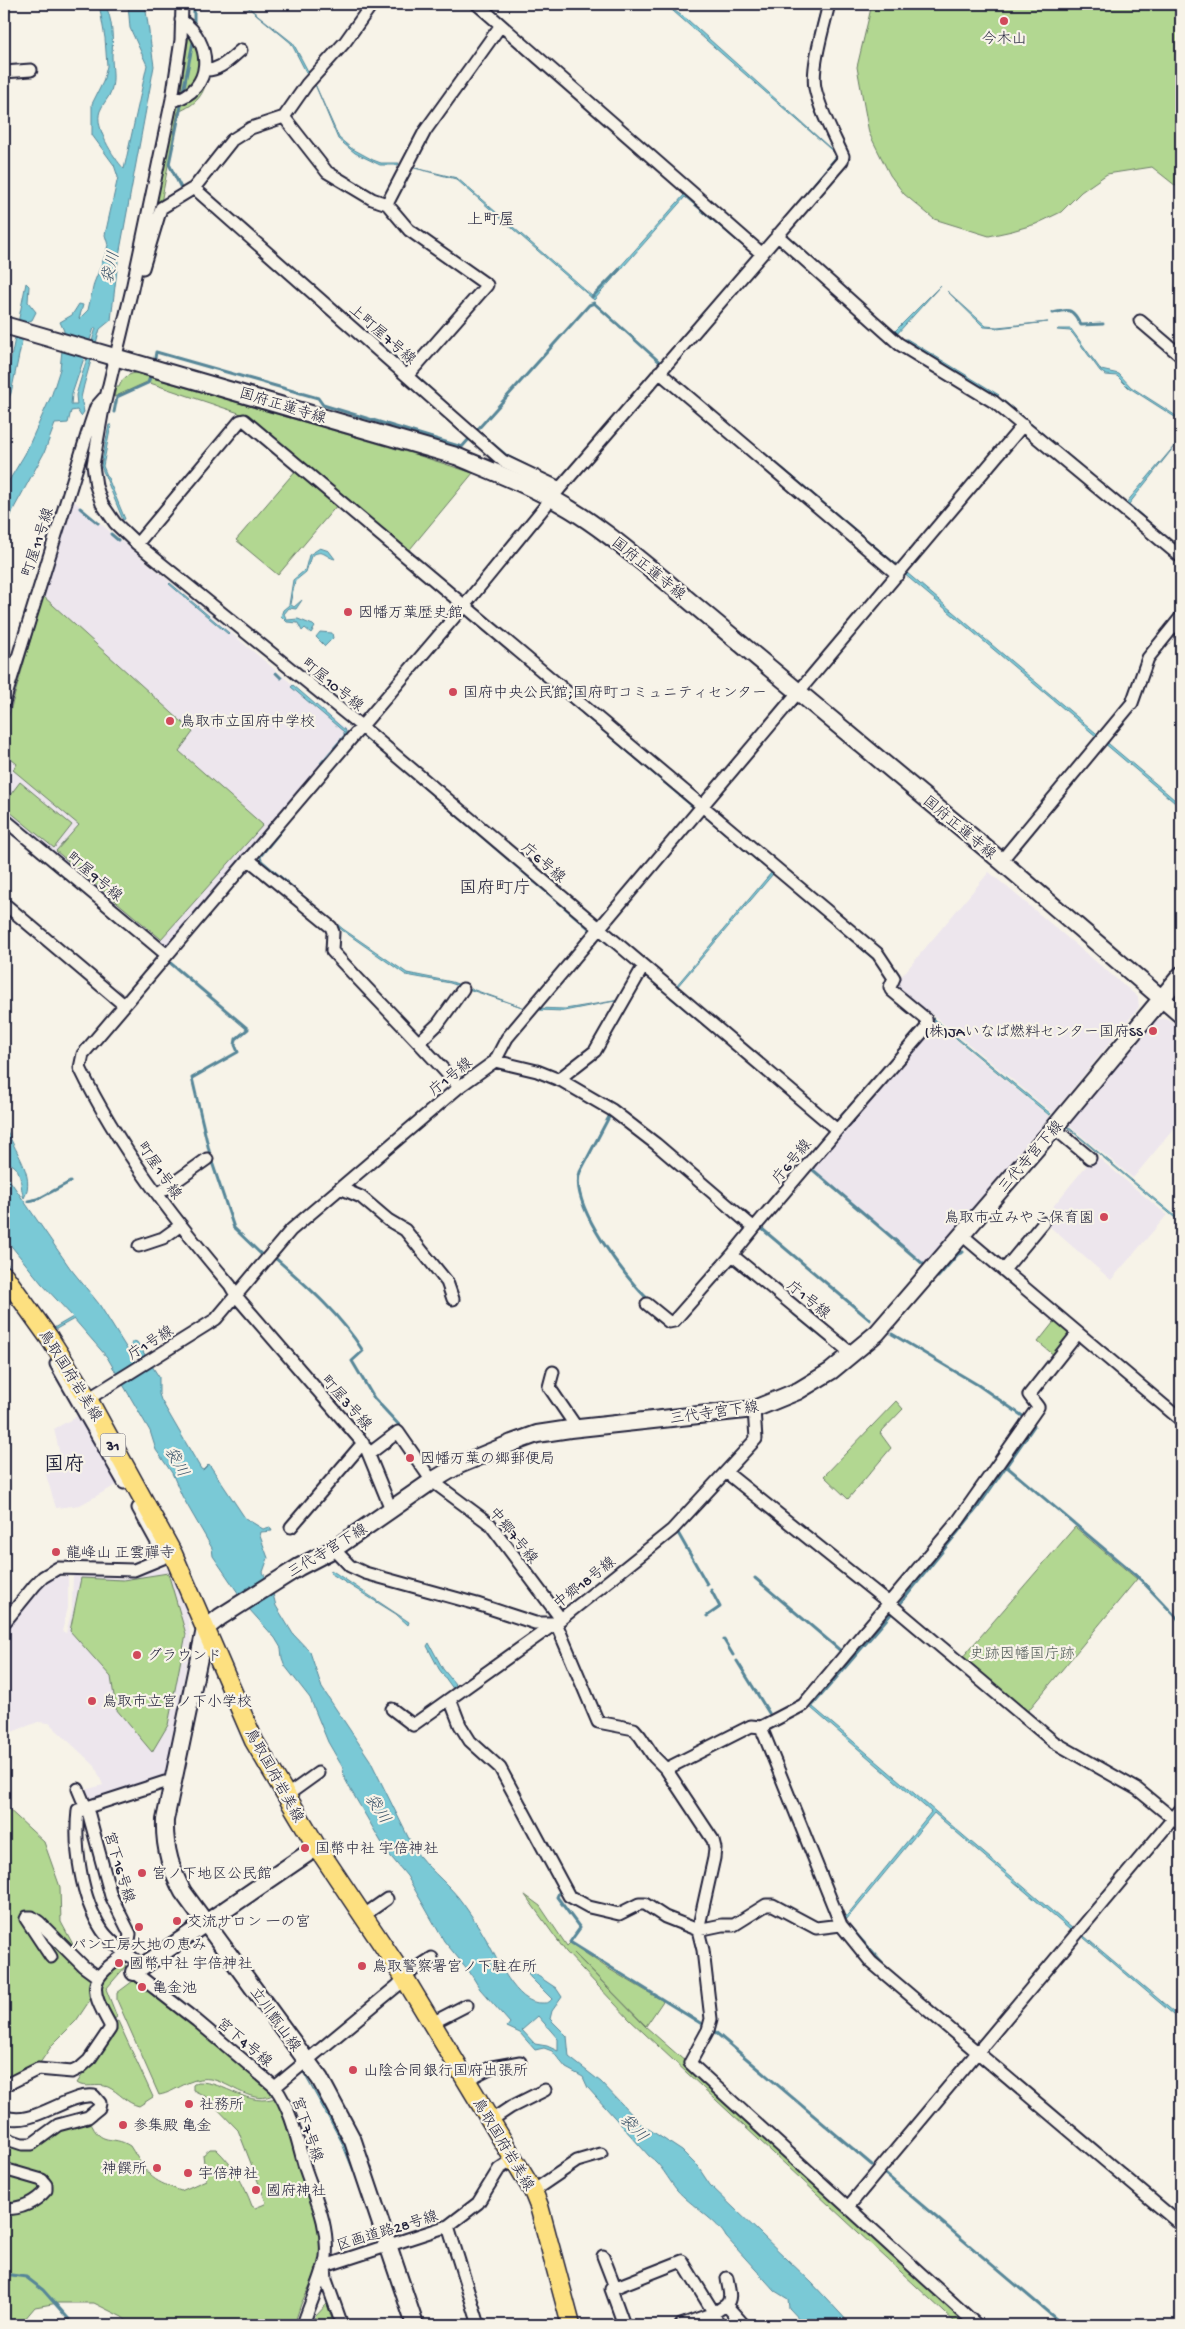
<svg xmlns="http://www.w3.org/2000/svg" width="1185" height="2329" font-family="'Gochi Hand','Klee One',sans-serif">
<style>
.built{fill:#ede6ed}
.green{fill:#b2d791;stroke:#6a7c66}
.water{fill:#7ac9d6;stroke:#578698;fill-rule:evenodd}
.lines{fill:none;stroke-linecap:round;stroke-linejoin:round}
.stream{stroke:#578698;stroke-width:3}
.street-casing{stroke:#22223b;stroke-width:15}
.secondary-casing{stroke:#22223b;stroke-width:20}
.primary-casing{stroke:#22223b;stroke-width:21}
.street{stroke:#f7f3e8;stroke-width:11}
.secondary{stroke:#f7f3e8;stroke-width:16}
.primary{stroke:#fde080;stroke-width:18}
.poi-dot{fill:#d1495b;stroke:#f7f3e8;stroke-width:2}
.labels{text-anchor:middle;stroke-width:4.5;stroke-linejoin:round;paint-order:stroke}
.shield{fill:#f7f3e8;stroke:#62616f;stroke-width:1}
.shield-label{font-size:14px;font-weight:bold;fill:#22223b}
.poi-label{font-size:15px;fill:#22223b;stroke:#f7f3e8;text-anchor:start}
.street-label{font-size:15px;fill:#22223b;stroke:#f7f3e8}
.park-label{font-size:15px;fill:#4d5855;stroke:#f7f3e8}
.neighbourhood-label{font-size:16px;fill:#22223b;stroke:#f7f3e8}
.water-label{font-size:16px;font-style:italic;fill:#3c546a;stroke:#f7f3e8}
.quarter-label{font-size:18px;fill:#22223b;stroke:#f7f3e8}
.district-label{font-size:20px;font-weight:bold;fill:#22223b;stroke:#f7f3e8}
</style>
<rect width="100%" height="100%" fill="#f7f3e8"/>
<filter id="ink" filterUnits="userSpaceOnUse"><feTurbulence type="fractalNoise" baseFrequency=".02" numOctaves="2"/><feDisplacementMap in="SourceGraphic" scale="10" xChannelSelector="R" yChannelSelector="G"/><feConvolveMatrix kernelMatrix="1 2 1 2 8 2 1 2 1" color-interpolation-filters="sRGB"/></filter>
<g filter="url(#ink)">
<!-- built -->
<path class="built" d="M69,497l278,233 1,6 -177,208 -12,1 -155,-130v-50l5,5 2,-4 -7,-6v-48z
M989,872l149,125 1,10 -86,106 -158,-129z
M1166,1018l15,9v93l-48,58 -66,-54 86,-102 5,-3z
M934,1022l116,95 -127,148 -111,-94 -1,-6z
M1095,1155l72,60 -56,65 -69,-60z
M81,1414l37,70 -38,21 -24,3 -12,-40 17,-9 -7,-30z
M165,1568l4,2 17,35 5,37 -27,138 -77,26 -6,-15 22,-6 -8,-19 -46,-43 -11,-1 -34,13v-108l40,-47 14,-6 2,3 8,-2v33l-6,23 4,2 6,-24 1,-35 50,4z"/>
<!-- green -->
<path class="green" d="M872,4h309v186l-29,-23 -45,7 -26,18 -20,20 -25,12 -24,7 -23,5 -55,-17 -30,-25 -14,-19 -21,-42 -12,-66z
M189,34l10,8 4,27 -23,27z
M208,75c-4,20 -11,29 -30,37l-17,91 -13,33 25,-132z
M136,373l281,82 56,18 -67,81 -167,-141 -92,-31 -33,15 2,-10h3c3,-8 8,-13 17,-14z
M297,469l41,35 -60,71 -42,-35z
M43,596l150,136 -14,19 84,74 -102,114 -105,-88 23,-26 -66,-55 4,-6 -13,-11v-21z
M20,782l52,43 -18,23 -50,-41v-4z
M1057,1318l15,17 -17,21 -17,-14z
M896,1401l7,8 -23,24 11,15 -43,51 -24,-23z
M1075,1527l62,52 -110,133 -66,-53z
M168,1573l18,61 -18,91 -16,27 -36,-43 -5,-32 -41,-46 11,-53 42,2z
M4,1805l40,37 16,45 1,35 15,28 15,14 1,25 -2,11 -14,21 -24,24 -14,21 -34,16z
M525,1895l15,11 27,40 3,-3 39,26 54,32 -17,25 -72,-73 71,73 93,82 235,217h-15l-328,-305 -64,-68z
M123,1960l3,6 -20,23 11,28 -5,4 -13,-20 -1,-17z
M133,1981c17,2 122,95 143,112 -22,15 -45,-11 -66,-14 -20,-3 -33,13 -51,16l-42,-95v-7z
M118,2021l35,76 -14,9c-13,-3 -20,-14 -31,-19 -10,-4 -24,2 -31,-4l35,-53 1,-6z
M197,2082c29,-1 51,27 81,15l38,107 8,52 -23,48 -7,21h-162l-10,-8 -28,-14h-36l-23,4 -11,13 5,5h-25v-202l18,22 38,-18 30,-6c11,27 22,13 40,25 19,30 18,33 51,45l25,-11 -3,-25 7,-6h6c17,16 28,35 36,57l3,2 10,-4 1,-2 -28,-72 -33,-34 -12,-6v-5z
M327,2304l7,21h-23l4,-8z"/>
<!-- water -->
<path class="water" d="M99,4h6c8,17 8,34 7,52 0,12 3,23 -1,35 -2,7 -8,12 -11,20 -6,16 13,46 24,58l23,-104 -17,-37 -2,-24h17l9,62 -36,195 -7,59 -11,9 -16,56 -3,13 3,14 -3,4 -4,-6 -6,1 -3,12 -13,1 -11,29 -31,57 -9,24v-45l21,-35 27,-60 8,-25 4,-38 -4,-9 12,-7 7,-11 4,1 -4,14 9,-9 6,-27 12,-30 2,-8 -3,-10 13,-58 -4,-12 -22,-30v-31l11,-22 4,-16 -2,-28zM94,328h2l-20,67 1,10h-6l1,-11z
M244,4l49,39 16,30 -2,1 -16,-31z
M665,4l23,16 152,137 -78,91 -1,-2 76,-91z
M314,82l25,56 12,10 22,12 8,3h18l-1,2h-18l-25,-12 -17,-14z
M411,167l46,11 136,119 92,-103 70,59 -1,3 -69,-59 -91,103 -138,-121z
M784,234l110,98 47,-47 -45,50z
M26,283l3,3 -1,16 8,10 -4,8 -6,2 -15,71 -7,17v-31l4,-6z
M947,291l39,35 11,1 51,-5 -51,6 -13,-1z
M1058,329h13l30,41 18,4 12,13 50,32v2l-53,-34 -11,-11 -11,-1 -6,-4 -27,-37 -3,-3 -13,-1z
M905,339h2l92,56 -2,1 -92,-55z
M668,372l106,89 -1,1 -105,-89z
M1003,400l123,103 55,-65 -52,66 52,45v3l-179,-151z
M109,425h2l-8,41 22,53 -2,1 -22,-54z
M782,467l399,338v3l-401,-339z
M320,548l9,3 6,8c-10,-2 -12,-11 -24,-3l-5,16 -11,9 -5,23 4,3 8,-7 -6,9 -7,-1 -5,6 3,6 11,-1 15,6 2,2 -4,6 -6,-5 -3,3 -4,-8 -11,-1 -6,-6 2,-6 6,-5 4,-25 12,-10 4,-15z
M170,583l59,50 -1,1 -59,-50z
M468,615l226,192 -1,1 -226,-192z
M320,632l12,1 1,5 -8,8 -9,-9z
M293,685l53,46v5l-24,28 -2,-1 24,-28v-3l-53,-45z
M702,812l174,147 19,28 156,127 -2,1 -155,-128 -20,-27 -101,-86 -96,113 -1,-1 95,-113 -70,-59z
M283,825v5l-22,27 1,3 81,69 64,44 45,9 73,26 -75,-25 -44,-8 -64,-45 -81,-69 -1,-4z
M620,1000l-56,11 -27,-1v-2l28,1z
M4,1126l2,1c6,22 31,48 18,71 -5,-11 0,-31 -16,-35l-4,3v-8l4,-4 -4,-6z
M1067,1126l114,95v2l-114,-96z
M4,1172l66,96 29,36 38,61 5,-4 -11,-17 2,-3 4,1 22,35v17l2,6 40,69 2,1 6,-6 36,54 18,11 7,-2 2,4 -11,1 -1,4 8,22 -5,14 10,22 3,12 17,28 17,18 12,36 48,72 44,89c12,18 30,31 44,48 10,13 20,28 28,42 11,19 30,66 56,64 5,0 7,0 10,-4l-22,-22 -4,-9 30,20 6,9 -10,14 -2,8 17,17 2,21 32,25 40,42 41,27 16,16 12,18 102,98 39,42h-46l-16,-17 -1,-9 -13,-8 -49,-54c-7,-15 -37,-33 -49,-47 -10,-12 -15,-25 -28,-34l-61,-68 -5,-11 -17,-9 -14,-17 -8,-3 -9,2 -15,-17 -13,-6 3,-4 -30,-34 -11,-18 -25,-30 -37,-65 -20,-24 -35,-60 -8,-15 -1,-9 -15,-26 -18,-44 -25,-32 -3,-8 -1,-10 -6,-10 -26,-29 -36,-53 -1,-8 -30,-52 -10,-23 -16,-23 -6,-19 -43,-74 -33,-38 -23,13 -47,-69v-4l48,70 21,-12 -31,-33 -38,-47zM538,2016l20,23v12l-11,-5 -12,-2 -13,-14z
M331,1570l78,52 -1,3 -12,-11 -66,-41z
M429,1643l14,26 16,20 -5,1 -15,-21 -12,-23z
M813,1707l260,222 -3,1 -136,-117 -88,107 -2,-1 87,-107 -120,-104z
M1084,1936l97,82v3l-97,-83z
M303,2072c11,20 52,80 50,99l-12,-30z"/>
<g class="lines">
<!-- stream -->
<path class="stream" d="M194,4v24
M815,36l8,-32
M811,91l4,18 7,16
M183,92l11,-55
M829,140l4,9
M182,190l-13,-26 13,-63
M187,198l7,-3
M592,297l28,-28
M343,313l63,54
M1053,313c18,-5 19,-4 28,12l22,-1
M155,358l1,-6 162,46 5,7 139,42 7,-8
M416,376l33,30
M114,412l3,-15 31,-14 2,-6
M478,429l111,-124 5,-2 69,62
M483,436l24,20 20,10
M771,459l12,11
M80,508l18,15
M111,534l7,6
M276,673l5,5
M362,735l30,24
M410,775l180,154
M4,826l127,106
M599,936l16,13
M168,961l80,68 -12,10 -1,6 3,7 -46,26 19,81 23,69 28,27
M645,974l23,20
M671,997l37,31
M610,1115l-30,57c-12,31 47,109 70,129
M813,1165v5l110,94
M28,1201l10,-2 32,-17
M761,1228l109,92
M274,1257c32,28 66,57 89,94l-11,10 22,37 25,27
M938,1277l20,-23 5,-2
M794,1314l33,27
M678,1325l19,-22
M892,1334l86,51 46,32
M1006,1466l134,113 41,43
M678,1533l29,51
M755,1578l87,74 -1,2
M900,1604l78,-97 56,-81
M707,1616l13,-9 -9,-17
M724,1640l9,15
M737,1661l32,52
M812,1706l79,-92
M561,1888l-4,9 23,31 -10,14 135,84
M850,1927l39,44
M714,2031l158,134
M884,2173l179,152
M4,2274l22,3 17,13 31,35"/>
<defs>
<path id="street" d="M182,4l-1,36 -9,59 -40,190 -30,125 -9,51 3,21 6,18 13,19 22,21 224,182 476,404 -83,98
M477,4l284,249
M205,70c15,1 25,-11 36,-20
M4,72l27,-2
M172,101c42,-10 42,-59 9,-81
M284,117l43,55 45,27 15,5 22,26 78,55 -79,90
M194,188l309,273 57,27
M387,204l38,-73 76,-106
M777,235l122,109 95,58 187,155
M143,268l18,-60 33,-20 38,-48 19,-12 33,-11 23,-33 38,-42 27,-38
M1140,321l41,35
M659,372l239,203
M137,544l103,-123 4,-1 634,534 16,24 -4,9 1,3 35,29 1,8 -90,103
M4,702l86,-277 6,-18 8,-9
M4,819l163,136
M248,859l83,68 2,5 -1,19c42,46 86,89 127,136
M1001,861l131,-158 16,-45 33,-41
M7,906l117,99
M419,1042l19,-18 25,-35
M495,1061l12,-23 516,-613
M559,1079l36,-28 48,-84
M1054,1128l36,30
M340,1188l21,9 27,23 17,10 42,52 6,17
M158,1194l49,-35
M962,1235l219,185
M139,1246l24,-8 18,-13
M1004,1270l39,-47
M647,1304l22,18 5,-1 58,-66
M56,1364l68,119
M553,1372l-4,15 28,41
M88,1399l128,-80 75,-89 168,-143 36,-26 42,10 25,10 50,29 44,34 98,84 -22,27 120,99
M366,1448l25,61
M369,1454l29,-22 34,49 58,43 71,95
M727,1473l162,130 165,139 83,47 44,36
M138,1508l22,40
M291,1527l72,-84 -126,-146 -7,-12c-57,-67 -112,-138 -150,-217l3,-14 380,-447 97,-119 282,-327 1,-5c-10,-22 -23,-45 -28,-68 -4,-21 9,-63 14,-84
M334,1549l16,17 15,7 112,31 58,19h21l116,-93 84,-91 -2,-30
M4,1623l31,-38 8,-8 15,-9 76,2 39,-16
M450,1699l10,26 10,16 30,27 69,128 20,11 30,7 20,-10h6l20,13 33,13 24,-5h12l32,-20h7l43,23 25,-3
M392,1709l21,16 143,-102 42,99 36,7 6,7 14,21 12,12 47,71 2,8 -1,10 -16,72 5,20 8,69 -3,11 -18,33 287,262
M761,1727l80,198 30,37 310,263
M666,1769l85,-43 10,1 42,-22 155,-184 80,-114 -9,-12 49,-62
M286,1796l32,-23
M364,1915l23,-16
M51,1957l-25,-38 1,-2h5l7,5 44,44 15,11
M143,1966c-13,-11 -31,-21 -41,-36 -21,-32 -28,-83 -24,-120l87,-28
M134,1972l63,49 78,66 122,-101 12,-13 23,-15
M432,2023l35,-18
M466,2080l26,-13 28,-5
M4,2086l34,-17 34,3 8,-4 9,-8 21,-31v-4c-22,-39 -21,-46 17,-72l3,-19 -19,-38 -22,-81 -11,-26
M275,2087c17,24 22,53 30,81 10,30 24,56 21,89 -2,17 -17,49 -23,68
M4,2116c27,13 62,-23 90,-20l6,7 -1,5 -11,9 -30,8 -26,19h-10l-18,-6
M490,2121l21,-14 34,-17
M4,2169l38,11 4,5v5c-11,13 -25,19 -42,19
M533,2191l44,-30 24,-7
M848,2207l333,-398
M448,2226l30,-23 21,-34 15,-10
M603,2256l12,31
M726,2305c7,-7 2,-17 1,-27
M342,2325l-16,-45 -1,-14 123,-40 31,99
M624,2325l-13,-36 71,-28 32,52 4,12
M681,2325l33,-12 12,-8 18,20"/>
<path id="secondary" d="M4,325l452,131c38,16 78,31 114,53 33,20 62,45 92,69l339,283 180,154
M134,1972l183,-125
M415,2325l-62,-184 -33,-62 -137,-187c-13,-23 -19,-45 -18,-72l40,-191 15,-12 79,-50 35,-18 98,-68 27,-16 53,-22 25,-9 33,-5 184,-20 44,-18 33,-20 46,-38 177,-205 127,-153"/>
<path id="primary" d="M4,1275l46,64 38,60 85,155 81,187 63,106 87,130 129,214 6,15 32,119"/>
</defs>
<!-- street casing -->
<use href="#street" class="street-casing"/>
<!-- secondary casing -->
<use href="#secondary" class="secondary-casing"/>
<!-- primary casing -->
<use href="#primary" class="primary-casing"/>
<!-- street -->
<use href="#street" class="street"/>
<!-- secondary -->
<use href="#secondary" class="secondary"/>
<!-- primary -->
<use href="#primary" class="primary"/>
</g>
</g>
<!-- markers -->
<g class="poi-dot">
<circle cx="1004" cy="21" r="5"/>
<circle cx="348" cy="612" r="5"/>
<circle cx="453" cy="692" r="5"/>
<circle cx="170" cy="721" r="5"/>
<circle cx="1153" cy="1031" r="5"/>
<circle cx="1104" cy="1217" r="5"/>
<circle cx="410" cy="1458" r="5"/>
<circle cx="56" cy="1552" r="5"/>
<circle cx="137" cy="1655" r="5"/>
<circle cx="92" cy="1701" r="5"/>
<circle cx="305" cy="1848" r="5"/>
<circle cx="142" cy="1873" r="5"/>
<circle cx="177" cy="1921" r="5"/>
<circle cx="139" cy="1927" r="5"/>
<circle cx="119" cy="1963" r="5"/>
<circle cx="362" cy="1966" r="5"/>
<circle cx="142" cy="1987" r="5"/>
<circle cx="353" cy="2070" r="5"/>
<circle cx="189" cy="2104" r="5"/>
<circle cx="123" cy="2125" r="5"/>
<circle cx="157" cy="2168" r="5"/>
<circle cx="188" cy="2173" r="5"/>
<circle cx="256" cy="2190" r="5"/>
</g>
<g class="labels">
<!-- shield labels -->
<rect class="shield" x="100.5" y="1433.5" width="25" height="23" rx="4"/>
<g class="shield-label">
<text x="113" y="1450">31</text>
</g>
<!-- poi labels -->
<g class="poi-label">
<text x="1004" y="43" text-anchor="middle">今木山</text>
<text x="358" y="617">因幡万葉歴史館</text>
<text x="463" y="697">国府中央公民館;国府町コミュニティセンター</text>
<text x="180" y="726">鳥取市立国府中学校</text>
<text x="1143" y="1036" text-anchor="end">(株)JAいなば燃料センター国府SS</text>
<text x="1094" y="1222" text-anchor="end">鳥取市立みやこ保育園</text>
<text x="420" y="1463">因幡万葉の郷郵便局</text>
<text x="66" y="1557">龍峰山 正雲禪寺</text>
<text x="147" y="1660">グラウンド</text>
<text x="102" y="1706">鳥取市立宮ノ下小学校</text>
<text x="315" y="1853">国幣中社 宇倍神社</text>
<text x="152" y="1878">宮ノ下地区公民館</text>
<text x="187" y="1926">交流サロン 一の宮</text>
<text x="139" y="1949" text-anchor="middle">パン工房大地の恵み</text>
<text x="129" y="1968">國幣中社 宇倍神社</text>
<text x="372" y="1971">鳥取警察署宮ノ下駐在所</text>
<text x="152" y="1992">亀金池</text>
<text x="363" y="2075">山陰合同銀行国府出張所</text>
<text x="199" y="2109">社務所</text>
<text x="133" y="2130">参集殿 亀金</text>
<text x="147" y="2173" text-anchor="end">神饌所</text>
<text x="198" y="2178">宇倍神社</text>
<text x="266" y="2195">國府神社</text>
</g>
<!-- street labels -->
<g class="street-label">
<text transform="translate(383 334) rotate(41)" y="5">上町屋7号線</text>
<text transform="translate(283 405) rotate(17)" y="5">国府正蓮寺線</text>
<text transform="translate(37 542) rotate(-72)" y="5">町屋11号線</text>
<text transform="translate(649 568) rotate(39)" y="5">国府正蓮寺線</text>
<text transform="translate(333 684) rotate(39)" y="5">町屋10号線</text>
<text transform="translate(960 827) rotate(40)" y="5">国府正蓮寺線</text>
<text transform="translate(544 862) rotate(41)" y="5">庁6号線</text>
<text transform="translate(95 876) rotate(40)" y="5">町屋9号線</text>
<text transform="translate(450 1076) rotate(-39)" y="5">庁1号線</text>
<text transform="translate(1030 1156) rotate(-49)" y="5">三代寺宮下線</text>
<text transform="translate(791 1161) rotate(-50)" y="5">庁6号線</text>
<text transform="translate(160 1170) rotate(55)" y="5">町屋1号線</text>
<text transform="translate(809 1299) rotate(39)" y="5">庁1号線</text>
<text transform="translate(150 1342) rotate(-32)" y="5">庁1号線</text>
<text transform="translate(71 1375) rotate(58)" y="5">鳥取国府岩美線</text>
<text transform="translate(347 1402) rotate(48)" y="5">町屋3号線</text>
<text transform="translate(714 1412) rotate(-8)" y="5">三代寺宮下線</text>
<text transform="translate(514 1535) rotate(51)" y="5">中郷7号線</text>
<text transform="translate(327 1550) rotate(-31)" y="5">三代寺宮下線</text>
<text transform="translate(584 1582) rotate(-38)" y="5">中郷18号線</text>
<text transform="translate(275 1775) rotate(61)" y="5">鳥取国府岩美線</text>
<text transform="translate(120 1867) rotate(73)" y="5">宮下16号線</text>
<text transform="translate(276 2019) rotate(54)" y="5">立川甑山線</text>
<text transform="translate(245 2042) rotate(40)" y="5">宮下4号線</text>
<text transform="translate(308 2129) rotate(71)" y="5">宮下7号線</text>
<text transform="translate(504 2144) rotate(59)" y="5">鳥取国府岩美線</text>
<text transform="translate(387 2230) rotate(-17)" y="5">区画道路28号線</text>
</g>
<!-- park labels -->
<g class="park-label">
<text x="1022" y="1658">史跡因幡国庁跡</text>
</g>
<!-- neighbourhood labels -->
<g class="neighbourhood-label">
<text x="491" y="224">上町屋</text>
</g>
<!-- water labels -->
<g class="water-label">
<text transform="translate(109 267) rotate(-77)" y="6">袋川</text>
<text transform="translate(178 1461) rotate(61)" y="6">袋川</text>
<text transform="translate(379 1808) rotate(57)" y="6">袋川</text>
<text transform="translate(635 2127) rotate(47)" y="6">袋川</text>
</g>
<!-- quarter labels -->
<g class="quarter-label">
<text x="495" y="893">国府町庁</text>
</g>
<!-- district labels -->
<g class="district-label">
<text x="64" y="1470">国府</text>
</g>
</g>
<!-- margin -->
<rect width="1185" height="2329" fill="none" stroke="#f7f3e8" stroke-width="20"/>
<rect x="10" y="10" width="1165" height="2309" fill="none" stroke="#22223b" stroke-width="2" filter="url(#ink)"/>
</svg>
